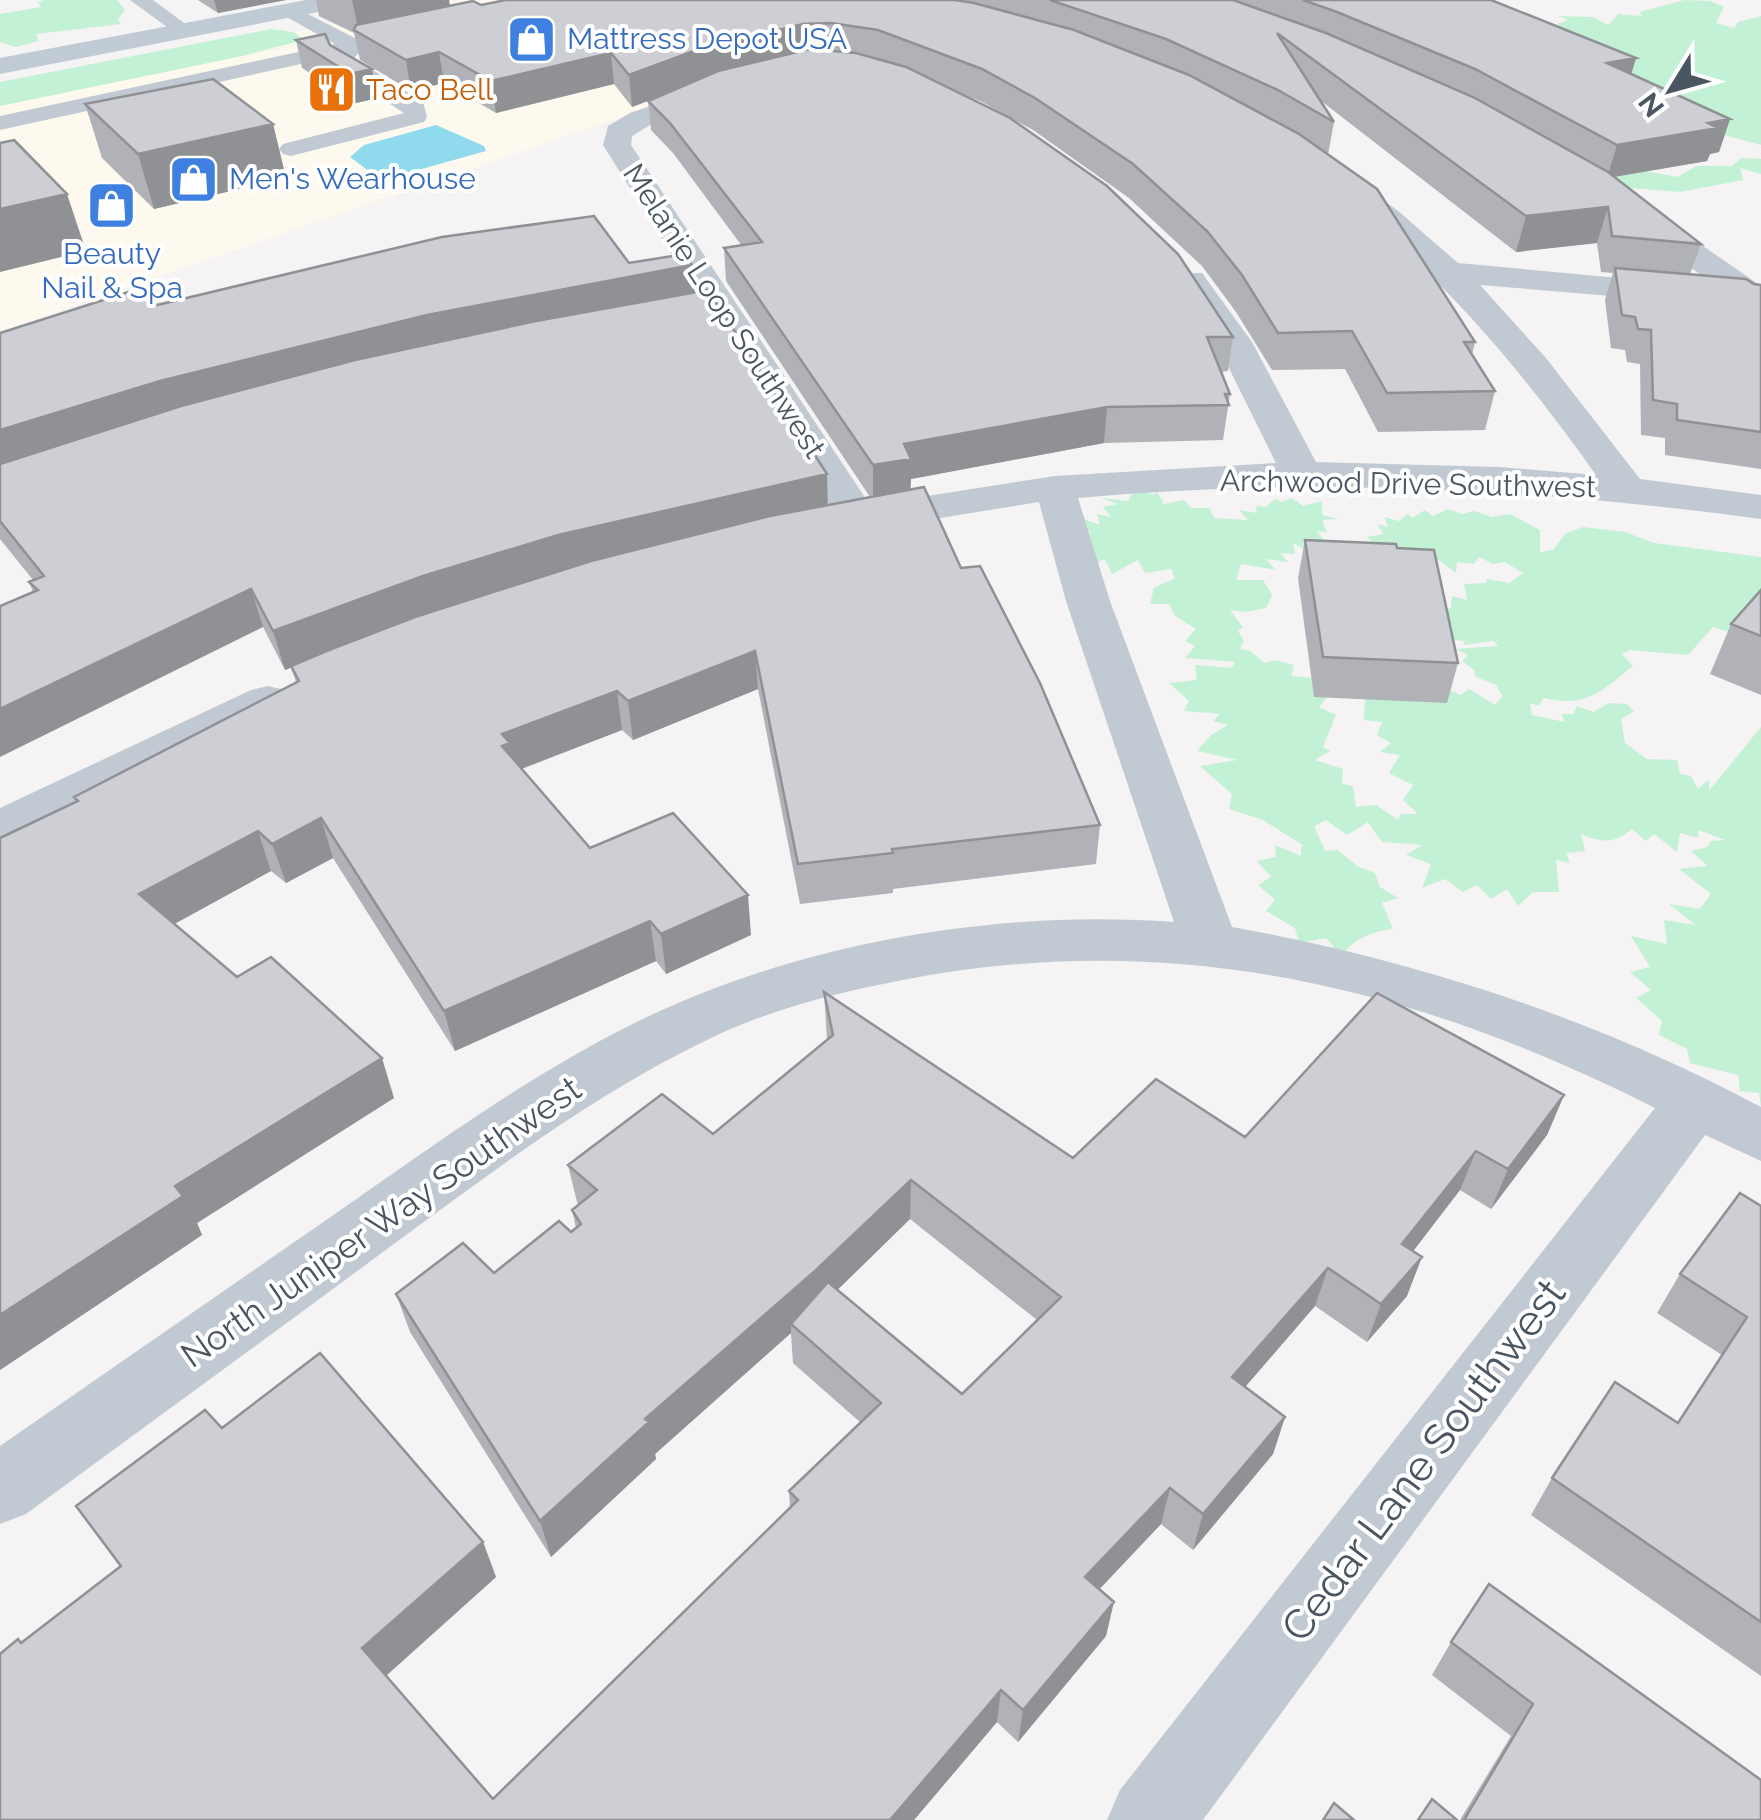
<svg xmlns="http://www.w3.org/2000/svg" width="1761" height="1820" font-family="Raleway,sans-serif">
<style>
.commercial{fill:#fdf9ef}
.green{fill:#c3f1d5}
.water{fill:#90daee}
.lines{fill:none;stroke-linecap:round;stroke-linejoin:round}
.service{fill:#c1cad2;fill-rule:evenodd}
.minor{fill:#c1cad2;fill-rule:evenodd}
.secondary{fill:#c1cbd6;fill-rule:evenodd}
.wall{fill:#b0b2b7;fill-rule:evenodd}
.shaded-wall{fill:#909195}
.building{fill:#cdcfd5;stroke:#909195;stroke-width:2.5}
.labels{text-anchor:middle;stroke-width:8;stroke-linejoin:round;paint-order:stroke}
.far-shop-label{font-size:30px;fill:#366cbe;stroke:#fff;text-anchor:start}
.far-food-label{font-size:30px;fill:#c56008;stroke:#fff;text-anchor:start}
.far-street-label{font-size:30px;fill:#4a5661;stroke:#fff}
.street-label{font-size:35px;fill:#4a5661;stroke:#fff}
.near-street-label{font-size:42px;fill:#4a5661;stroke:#fff}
</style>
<rect width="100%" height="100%" fill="#f5f3f3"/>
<!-- commercial -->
<path class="commercial" d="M459,0h339l100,22 -898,309v-241z"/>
<!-- green -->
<path class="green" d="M43,0h74l8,10 -7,9 3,5 -85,10 2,7 -22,6 -16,-5v-28l41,-7 -3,-4z
M1684,0l26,1 14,6 -8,16 18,5 4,-6 23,-6v129l-44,-12 -160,-109 12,-4 -11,-4 35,1 15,8 10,-11 23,2 -1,-4z
M271,29l22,3 12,8 -61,15 66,-13 -310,64v-24z
M1741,158l20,1v15l-21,-6 3,12 -63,12 -73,-6 -7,-23 78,14 18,-11h36z
M1135,487l18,8 4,-3 7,12 20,-4 7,8h18l5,10 34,2 -9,-10 18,3 -1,-7 10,1 9,-8 6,3 11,-4 11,8 19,-5v14l16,4 -16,1 5,12 -11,-1 13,14 -21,-7 2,14 -17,-9 2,11 -15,-1 8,9 -22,-3 10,11 -35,-6 -5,16h27l9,15 -6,13 -21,4 -15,-2 13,17 -5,4 6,10 -4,8 10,2 15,12 10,-3 19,5 -3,11 22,2 16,17 -10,12 17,8 -13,32 7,4 -15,9 28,9 -1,15 11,2 3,21 20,-2 22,15 3,-6h17l-15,-14 10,-15 -24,-12 11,-18 -20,-3 11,-9 -14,-8 5,-13 -18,-2 1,-22 78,-12 17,9 9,-6 26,16 8,-9 -7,-11 -20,-8 -2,-7 -12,-9 6,-6 -12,-6 42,-3 -4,-5 -31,4 2,-4 -24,-3 -6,-15 15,-6 -12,-10 13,1 1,-12 15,4 -3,-16 22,-1 1,-4 22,4 14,-10 -18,-11 -12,2 -14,-7 -5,7 -17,-2 -1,11 -19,-14 -17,13 -54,-35 18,-3 -7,-10 11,3 -4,-10 15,4 9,-7 4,4 13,-8 8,6 15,-7 14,5 12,-3 18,6 18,-3 30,16v22l13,-2 13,-17 17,-6 42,5 29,11 107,14v63l-23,15 -25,-8 -25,28 -58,-5 -8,4 11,12c-33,26 -46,42 -90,32l-4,8 -9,-3 2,12 33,7 -4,-8h12l4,-8 16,6 16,-9 18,1 7,7 -13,8 4,24 22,16 30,1 3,14 11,2 7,13 11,-10v12l52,-64v380l-2,-14 -19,-2 -2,-16 -48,-12 -3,-14 -28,-14 3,-14 -26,-23 15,-8 -21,-18 20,-5 -19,-31 36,8 -3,-24 32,5 -27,-21 31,5 11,-15 -32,-25 29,-3 -17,-15 16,-4 4,-6 14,-1 -26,-10 -1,8 -18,-5 -3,19 -23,-18 -8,7 -14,-12c-18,15 -30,14 -51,5l4,17 -19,2 4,10 -14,-3 3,32h-26l-15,14 -11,-17 -16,10 -14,-14 -14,7 -18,-13 -23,9 9,-24 -25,-9 16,-10 -40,-3 -14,-20 -21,13 -21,-15 -12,6 11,25 13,-1 19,16 18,7 5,14 18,11 -16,5 11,26c-21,2 -40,10 -51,27l-16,-18 -27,5 -4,-15 -29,-17 9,-11 -17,-15 13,-8 -14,-16 19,-4 -1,-12 26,11v-10h3l-41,-26 -34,-11 3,-15 -32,-28 37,-6 -40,-9 14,-16 17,-10 -15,-4 7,-7 -36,-3 5,-10 -20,-18 28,-3 -2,-15 37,3 3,-6 -50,-4 10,-12 -10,-5 11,-12 -21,-13 -6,-12h-19l4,-16 21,-10 -4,-9 -26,4 -7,-13 -26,14 -7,-15 -17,7 -29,-31 32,-1 -10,-16 19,7 -3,-11 14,3 -8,-10 14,-3 -15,-6 26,3z"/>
<!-- water -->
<path class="water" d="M436,125l48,21 2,5 -93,26 -19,-2 -24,-18 14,-12z"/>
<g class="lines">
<!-- service -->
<path class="service" d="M130,0h23l42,31 -10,6 -7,-2z
M290,5l67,34 68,-11v8l-64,15 -7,7 69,44 4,15 -3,5 -133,34 -8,-2 -4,-5 4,-5 121,-31 -66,-43 -5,-13 -333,73v-14l335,-72 -52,-29v-8z"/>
<!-- minor -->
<path class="minor" d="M720,82l10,2 3,6 -3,6 -80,29 -18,11 -1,9 239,360 185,-29 221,-13 -60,-121 -43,-62 5,-7h24l50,69 64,120 183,5 97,8c-76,-107 -157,-204 -263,-283l-4,-6 4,-6h22l42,30 61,53 237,22 5,7 -5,7 -12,3 -203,-17 66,73 94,121 121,16v24c-227,-31 -454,-42 -683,-21l32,103 122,326c185,33 364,92 529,180v54l-56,-26 -502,685h-96l13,-30 535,-682c-242,-123 -488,-181 -757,-127 -63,12 -125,28 -183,55 -119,56 -223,136 -328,213 -120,89 -241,177 -361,265l-26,10v-78c118,-82 237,-164 355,-246 103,-72 207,-147 323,-197 152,-65 332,-93 496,-81l-108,-321 -27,-99 -179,29 -16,-3 -241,-383 5,-19 22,-13z
M1634,204l11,2 116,80v24l-14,-3 -124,-87 -5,-7 5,-7z
M268,686l17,4 7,10 -7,10 -267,131 -18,5v-38l251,-118z"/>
<!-- secondary -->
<path class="secondary" d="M306,0h50l-12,7 -344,67v-16z"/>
</g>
<!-- wall -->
<path class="wall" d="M198,0h88l-68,13z
M316,0h133l1,6 31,-1 25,-5h985l140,74 99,45 -11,33 -9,2 -3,7 -93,16 87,67 -11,30 71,11v184l-96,-14v-17l-24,-3 -1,-71 -13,-2 -2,-12 -14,-2 -6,-48 8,-27 -12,-1 -4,-29 -81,9 -196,-152 14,22 -6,33 147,187 -3,13 23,36 -10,39 -107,2 -33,-63 -73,1 -36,-58 -34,-46 -73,-68 -96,-68 -53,-29 -31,-12 284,248 -5,34 -7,1 9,22 -7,46 -119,3 -193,36 -1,11 51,78 139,257 -4,39 -203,25v4l-93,11 -42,-215 -125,51 -11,-10 -100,39 68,79 161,87 -85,39 -10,-13 -201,90 -122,-193 -47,25 -15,-12 -97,53 63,53 157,121 -197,125 5,12 -202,135 76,-568 -2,-5 222,-115 -5,-15 -6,3 -22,-43 -230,-35 -4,-10 4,-2 -33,-41v-206l157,-28 472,-42 63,2 2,27 134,213 42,-8 -144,-216 -2,-33 18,-2 -69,-93 -22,-23 -3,-29 -16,6 -18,-23 -118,29 -52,-30 -33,8 -51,-31 -6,-27 -35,-17z
M296,40l34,5 48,53 -22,5 -54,-35z
M85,104l188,20 13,54 -132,31 -52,-51z
M1305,540l92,8 61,115 -11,40 -133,-6 -16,-119z
M1761,590v105l-51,-21 21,-50z
M824,992l249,166 491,-63 -17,40 -56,74 -31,-19 -47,61 -6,45 -40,46 -52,-36 -70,81 40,30 -12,37 -80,96 -32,-26 -62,65 7,47 -88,106 -21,-20 -83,98h-914l21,-177 99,-76 -44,-61 146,-78 261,114 13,35 -110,99 107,123 297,-291 -1,-17 72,-68 -68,-60 -2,-30 -136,121 1,5 -105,98 -141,-225 -14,-38 98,-21 77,-41 5,-4 -4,-18 6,-4 -10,-41 145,-31 114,-94zM910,1219l127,101 -75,74 -125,-104z
M1761,1206v470l-230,-161 21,-37 126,-55 44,-68 -65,-42 23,-39z
M1451,1642l310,178h-301l51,-84 -79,-61z"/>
<!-- shaded-wall -->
<path class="shaded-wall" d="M214,0h72l-68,13z
M352,0h97l2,16 -92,17z
M803,24l1,30 -108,28 -64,25 -3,-32 65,-24z
M439,52l5,31 -33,8 -5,-31z
M611,53l3,31 -118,29 -5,-32z
M1636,58l-9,31 -20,-26z
M372,69l6,29 -22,5 -6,-29z
M1730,119l-11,33 -9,2 -3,7 -100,17 10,-33z
M273,124l13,54 -132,31 -16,-55z
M67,194l19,57 -86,21v-63z
M1608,207l-11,36 -81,9 10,-36z
M692,265l3,33 -695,173v-41l160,-49 267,-66z
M1107,407l-3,36 -193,36 -1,17 -37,6v-37l31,-21z
M827,474l1,36 -397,104 -146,56 -12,-39 150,-55 135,-41z
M251,589l12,38 -263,130v-48z
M755,651l3,38 -125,51 -5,-39z
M617,691l5,39 -107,41 -13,-25v-12z
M321,818l12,40 -47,25 -14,-39z
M258,831l13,40 -115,63 -17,-40z
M748,895l3,40 -85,39 -5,-40z
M650,921l6,40 -201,90 -11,-40z
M382,1058l12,40 -197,125 5,12 -202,135v-55l175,-129z
M1564,1095l-17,40 -56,74 17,-40z
M1476,1151l-16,39 -72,94 14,-40z
M911,1180l-1,39 -93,91 -26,14v9l-136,121 1,5 -105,98 -11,-36 105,-102z
M1422,1257l-15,39 -40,46 14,-38z
M1328,1268l-13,38 -94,109 11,-38z
M1285,1417l-12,37 -80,96 10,-36z
M1170,1488l-9,36 -83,88 7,-35z
M483,1542l13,35 -117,105 -17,-34z
M1114,1602l-8,34 -88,106 5,-32z
M1001,1690l-4,32 -83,98h-24z"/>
<!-- building -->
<path class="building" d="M506,0h449l19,3 100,27 115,45 110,59 78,55 98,153h-11l31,49 -108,2 -35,-62 -74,2 -36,-58 -35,-44 -74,-67 -98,-66 -53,-29 -104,-39 -47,-7 -28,1 -109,27 -65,24 -18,-22 -120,28 -52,-29 -33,8 -52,-30 2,-5 117,-24 8,4z
M1050,0h183l93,33 147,64 135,75 93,72 -89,-8 -4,-29 -82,9 -249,-183 57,89 -56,-32 -112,-51z
M1303,0h188l145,58 -29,5 123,56 -22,4 10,5 -101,17 -142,-76 -138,-57z
M325,34l5,11 42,24 -22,5 -54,-34z
M810,49l46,4 50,14 104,51 97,68 71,68 55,83h-26l23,57h-5l4,11 -122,2 -203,37 7,15 -38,6 -149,-217 38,-6 -92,-119 -22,-22 70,-30z
M213,79l60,45 -135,30 -53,-50z
M14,140l53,54 -67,15v-66z
M594,216l35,47 56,-9 7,11 -265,50 -267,66 -160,49v-97l141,-45 16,17 285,-68z
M1615,268l131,11 8,5 7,1v147l-84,-12v-16l-24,-4 -2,-70 -13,-1 -3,-12 -13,-2z
M708,290l119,184 -269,61 -135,41 -150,55 -22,-42 -251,120v-103l38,-16 -9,-8 15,-6 -44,-55v-57l181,-58 174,-46 181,-39z
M924,487l37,81 19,-2 60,117 60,142 -208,24 1,4 -95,11 -43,-213 -127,50 -11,-10 -115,43 8,9 -8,3 88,102 83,-35 75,82 -87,39 -11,-13 -206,90 -123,-193 -49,26 -14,-13 -119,63 98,83 34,-20 111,101 -207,128 8,10 -183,119v-477l78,-37 -4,-4 225,-116 -8,-15 38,-16 86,-33 176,-56 179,-45z
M1305,540l91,4 1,4 37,2 24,113 -135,-6z
M1761,590v46l-30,-12z
M824,992l249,166 83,-79 89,58 132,-144 187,102 -56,74 -32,-18 -74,93 20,13 -41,47 -53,-36 -96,109 53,40 -82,97 -33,-26 -85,89 29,25 -91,108 -22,-20 -111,130h-890v-166l18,-15 3,4 100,-77 -45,-60 129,-96 17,18 98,-75 163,189 -121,106 131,151 305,-299 -9,-9 92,-88 -90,-79 37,-42 134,112 99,-97 -150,-117 -96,91 -170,148 4,3 -109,99 -144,-227 67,-51 31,30 65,-52 12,11 10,-8 -9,-14 25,-20 -29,-25 94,-71 51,40 120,-99z
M1740,1193l21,13v416l-209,-144 63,-96 63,41 69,-106 -67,-43z
M1489,1584l272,196v40h-297l69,-116 -82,-62z
M1432,1799l25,21h-39z
M1334,1803l20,17h-31z"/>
<!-- icons -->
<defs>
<symbol id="shop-square" viewBox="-11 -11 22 22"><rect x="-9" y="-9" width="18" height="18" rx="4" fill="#3f7fe0" stroke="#fff"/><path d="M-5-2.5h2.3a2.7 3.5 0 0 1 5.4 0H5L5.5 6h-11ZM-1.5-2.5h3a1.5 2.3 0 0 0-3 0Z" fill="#fff"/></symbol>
<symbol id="restaurant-square" viewBox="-11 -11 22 22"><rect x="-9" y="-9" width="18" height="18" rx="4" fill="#e8710a" stroke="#fff"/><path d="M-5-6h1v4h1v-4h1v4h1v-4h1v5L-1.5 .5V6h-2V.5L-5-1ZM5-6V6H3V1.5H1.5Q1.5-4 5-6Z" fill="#fff"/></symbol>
</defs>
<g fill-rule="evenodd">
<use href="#shop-square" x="504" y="12" width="55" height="55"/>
<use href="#restaurant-square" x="304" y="62" width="55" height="55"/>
<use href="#shop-square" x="166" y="152" width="55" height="55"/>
<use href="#shop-square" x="84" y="178" width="55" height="55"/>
</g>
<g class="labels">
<!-- far-shop labels -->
<g class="far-shop-label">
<text x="567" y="49">Mattress Depot USA</text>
<text x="229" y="189">Men's Wearhouse</text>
<text x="112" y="264" text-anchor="middle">Beauty<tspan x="112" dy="34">Nail &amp; Spa</tspan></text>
</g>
<!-- far-food labels -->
<g class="far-food-label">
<text x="366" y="100">Taco Bell</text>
</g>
<!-- far-street labels -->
<g class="far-street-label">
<text transform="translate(724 311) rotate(57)" y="10">Melanie Loop Southwest</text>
<text transform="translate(1408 484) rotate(1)" y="10">Archwood Drive Southwest</text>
</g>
<!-- street labels -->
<g class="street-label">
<text transform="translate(381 1222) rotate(-35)" y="12">North Juniper Way Southwest</text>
</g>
<!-- near-street labels -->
<g class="near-street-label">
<text transform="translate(1423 1460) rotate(-53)" y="15">Cedar Lane Southwest</text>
</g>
</g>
<!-- north arrow -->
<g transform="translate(1671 90) rotate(233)" stroke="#ffffff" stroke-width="8" paint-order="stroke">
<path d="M0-8L18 38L0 25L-18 38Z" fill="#4a5661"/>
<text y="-15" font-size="28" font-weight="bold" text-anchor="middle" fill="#4a5661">N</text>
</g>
</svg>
